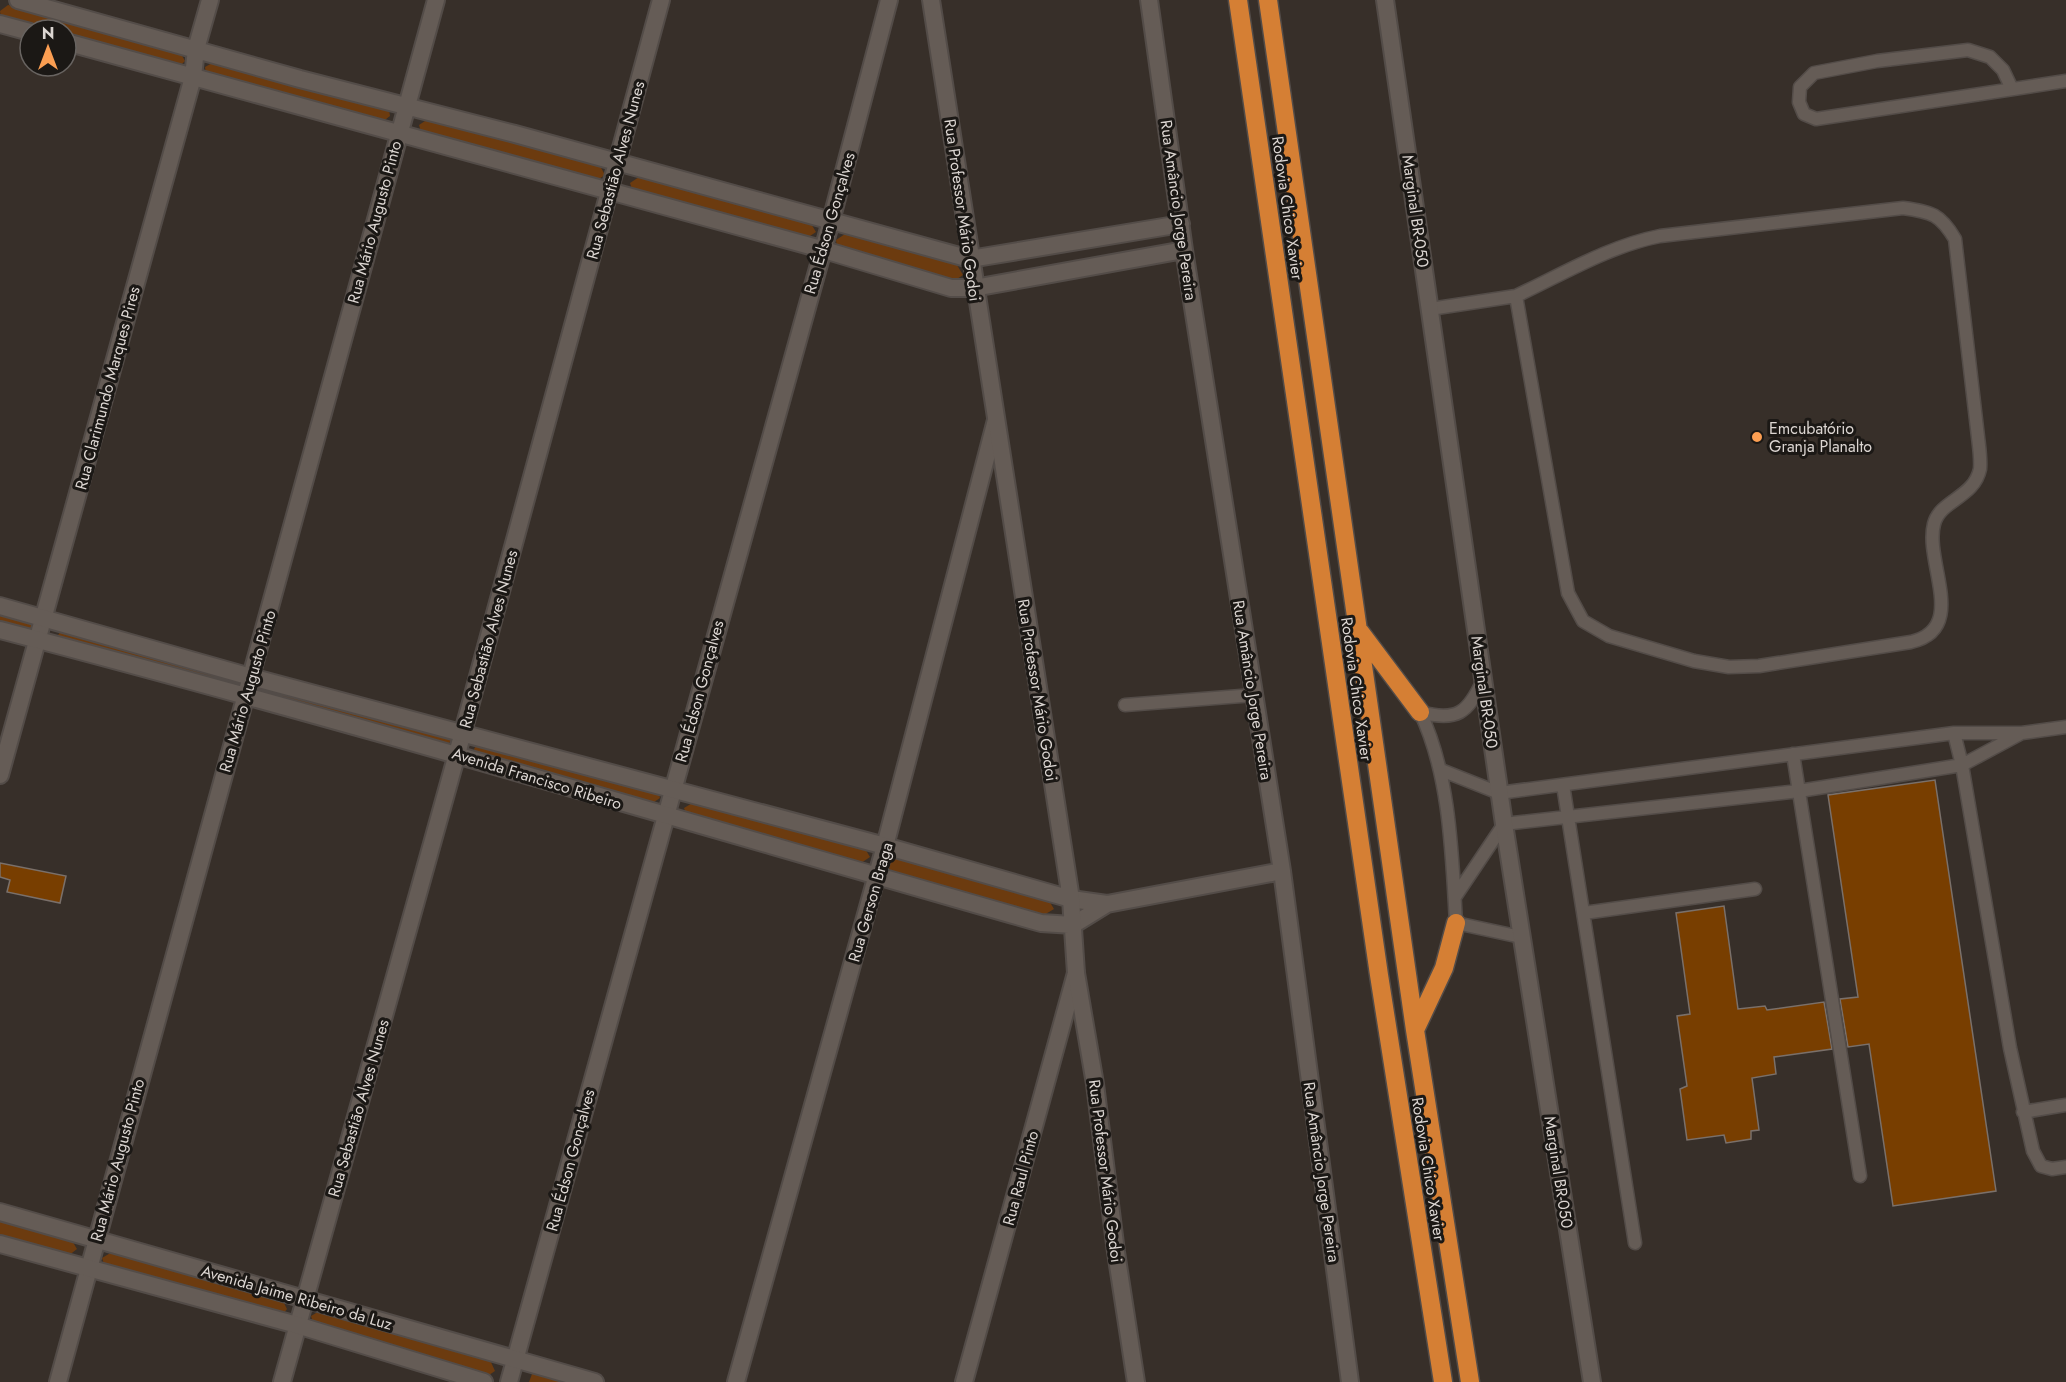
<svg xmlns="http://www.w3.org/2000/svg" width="2066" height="1382" font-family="Jost,sans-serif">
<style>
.green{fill:#6c3b0f}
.building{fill:#783e00;stroke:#7a706a;stroke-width:1.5}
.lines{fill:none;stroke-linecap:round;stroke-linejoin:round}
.service-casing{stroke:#534c48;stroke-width:15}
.minor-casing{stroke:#534c48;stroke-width:20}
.tertiary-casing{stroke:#534c48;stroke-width:20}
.motorway-casing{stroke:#534c48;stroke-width:21}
.service{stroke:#655c56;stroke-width:12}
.minor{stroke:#655c56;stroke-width:16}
.tertiary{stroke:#655c56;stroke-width:16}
.motorway{stroke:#d57f34;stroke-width:18}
.poi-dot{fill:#fb9e52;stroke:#1b1815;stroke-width:2}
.labels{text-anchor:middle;stroke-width:6;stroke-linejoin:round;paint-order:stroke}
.street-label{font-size:16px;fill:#dcd6d2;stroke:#1b1815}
.poi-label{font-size:16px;fill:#dcd6d2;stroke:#1b1815;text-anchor:start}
</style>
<rect width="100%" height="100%" fill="#372f29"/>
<!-- green -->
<path class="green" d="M8,5l171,45 6,11 -4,4 -115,-27v-8h-30l-35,-12 -1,-7z
M214,62l175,48 1,6 -9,7 -175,-49 -1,-7z
M428,119l171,45 6,11 -9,6 -175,-49 -2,-7z
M639,177l171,45 6,10 -9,6 -175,-49 -2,-6z
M845,234l112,31 6,10 -9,6 -117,-34 -1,-7z
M0,610l32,11 1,7 -3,4 -30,-5z
M62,630l180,49 -2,11 -180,-49 -2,-6z
M269,688l181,47 1,6 -4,4 -182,-52z
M478,743l180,48 2,7 -9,6 -175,-50 -2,-5z
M694,802l170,45 6,10 -9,6 -175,-49 -2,-6z
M897,857l151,42 6,10 -10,6 -151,-41 -6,-9z
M0,1220l71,19 6,10 -9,7 -68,-19z
M112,1252l170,47 5,10 -3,4 -180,-49 -2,-6z
M321,1310l169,50 5,11 -9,6 -173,-54 -2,-7z
M537,1373l34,9h-42l3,-8z"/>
<!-- building -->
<path class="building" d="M1935,780l61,411 -103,15 -24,-162 -21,3 -8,-48 18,-2 -30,-202z
M0,863l66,13 -6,27 -53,-11 3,-12 -10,-3z
M1724,906l14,103 27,-3 2,4 57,-8 8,47 -58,8 2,17 -24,4 7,52 -8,1v8l-25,4 -2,-8 -37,5 -7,-51 7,-3 -10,-70 13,-2 -14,-101z"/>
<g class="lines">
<defs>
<path id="service" d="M2012,89l-9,-19 -13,-13 -22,-7 -91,11 -63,12 -14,14 -1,15 5,12 12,5 250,-38
M1430,309l86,-13 52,297 15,28 26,15 85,25 35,6 30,-1 152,-24c58,-13 13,-80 23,-118 6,-24 40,-26 46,-55 1,-10 -1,-23 -2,-32l-23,-198c-15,-25 -23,-27 -52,-31l-243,28c-51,10 -97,38 -144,60
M1125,705l129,-10
M1420,712c30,62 32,143 36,211l65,14
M1420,712c37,10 48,1 63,-32
M1954,733l8,32 48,283 23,103 8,15 11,3 14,-2
M1793,754l67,422
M1441,770l58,23 455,-60h68l44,-6
M1563,785l72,458
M1455,897l49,-73 295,-33 163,-26 58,-31
M1584,913l171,-24
M2023,1112l43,-7"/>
<path id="minor" d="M18,0l282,79 215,55 455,125 211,-35
M1149,0l35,250 98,621 68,511
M1385,0l119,824 88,558
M0,24l30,8
M66,42l755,207 130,39h23l210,-38
M0,775l193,-698 3,-28 14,-49
M1071,899l36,5 175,-33
M1073,925l34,-21
M58,1382l378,-1382
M282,1382l175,-628 204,-754
M509,1382l322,-1161 58,-221
M736,1382l149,-536 111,-426
M964,1382l112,-409"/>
<path id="tertiary" d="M931,0l140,899 5,74 19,111 21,168 20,130
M0,606l251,71 634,169 186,53
M0,630c349,91 694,194 1041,293l32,2
M0,1212l595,170
M0,1244l297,81 187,57"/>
<path id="motorway" d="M1238,0l141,975 64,407
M1268,0l147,1030 55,352
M1360,632l60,80
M1415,1030l29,-62 12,-45"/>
</defs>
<!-- service casing -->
<use href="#service" class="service-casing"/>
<!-- minor casing -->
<use href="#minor" class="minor-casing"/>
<!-- tertiary casing -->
<use href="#tertiary" class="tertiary-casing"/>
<!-- motorway casing -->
<use href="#motorway" class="motorway-casing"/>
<!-- service -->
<use href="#service" class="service"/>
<!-- minor -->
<use href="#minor" class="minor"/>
<!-- tertiary -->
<use href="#tertiary" class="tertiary"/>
<!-- motorway -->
<use href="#motorway" class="motorway"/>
</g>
<!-- markers -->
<circle class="poi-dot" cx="1757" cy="437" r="6"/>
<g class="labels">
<!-- street labels -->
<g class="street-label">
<text transform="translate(615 170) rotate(-75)" y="6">Rua Sebastião Alves Nunes</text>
<text transform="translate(1288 208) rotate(82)" y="6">Rodovia Chico Xavier</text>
<text transform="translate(963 210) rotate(82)" y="6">Rua Professor Mário Godoi</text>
<text transform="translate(1179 210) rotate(82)" y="6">Rua Amâncio Jorge Pereira</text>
<text transform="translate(1416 211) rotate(82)" y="6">Marginal BR-050</text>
<text transform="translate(374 222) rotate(-75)" y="6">Rua Mário Augusto Pinto</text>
<text transform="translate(829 223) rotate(-74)" y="6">Rua Édson Gonçalves</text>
<text transform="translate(107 388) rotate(-75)" y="6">Rua Clarimundo Marques Pires</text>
<text transform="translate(488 639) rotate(-75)" y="6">Rua Sebastião Alves Nunes</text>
<text transform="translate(1357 689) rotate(82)" y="6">Rodovia Chico Xavier</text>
<text transform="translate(1038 690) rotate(81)" y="6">Rua Professor Mário Godoi</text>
<text transform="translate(1253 690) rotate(81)" y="6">Rua Amâncio Jorge Pereira</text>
<text transform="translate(247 691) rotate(-74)" y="6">Rua Mário Augusto Pinto</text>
<text transform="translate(699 691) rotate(-75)" y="6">Rua Édson Gonçalves</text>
<text transform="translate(1485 692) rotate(82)" y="6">Marginal BR-050</text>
<text transform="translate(537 778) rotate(17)" y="6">Avenida Francisco Ribeiro</text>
<text transform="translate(870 902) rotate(-74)" y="6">Rua Gerson Braga</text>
<text transform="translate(358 1108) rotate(-74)" y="6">Rua Sebastião Alves Nunes</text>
<text transform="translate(117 1160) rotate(-75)" y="6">Rua Mário Augusto Pinto</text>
<text transform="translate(570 1160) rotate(-75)" y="6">Rua Édson Gonçalves</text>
<text transform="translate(1429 1169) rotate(81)" y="6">Rodovia Chico Xavier</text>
<text transform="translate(1106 1171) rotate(83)" y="6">Rua Professor Mário Godoi</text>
<text transform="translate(1322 1172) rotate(82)" y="6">Rua Amâncio Jorge Pereira</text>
<text transform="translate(1559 1172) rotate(81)" y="6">Marginal BR-050</text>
<text transform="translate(1020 1178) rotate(-75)" y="6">Rua Raul Pinto</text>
<text transform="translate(297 1297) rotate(16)" y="6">Avenida Jaime Ribeiro da Luz</text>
</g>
<!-- poi labels -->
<g class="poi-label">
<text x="1769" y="434">Emcubatório<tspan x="1769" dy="18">Granja Planalto</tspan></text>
</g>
</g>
<!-- north arrow -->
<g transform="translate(48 48)"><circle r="28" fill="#1b1815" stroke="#686461" stroke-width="1.5"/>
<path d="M0-4.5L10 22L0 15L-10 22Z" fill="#fb9e52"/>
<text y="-9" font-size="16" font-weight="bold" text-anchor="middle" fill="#dcd6d2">N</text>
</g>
</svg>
